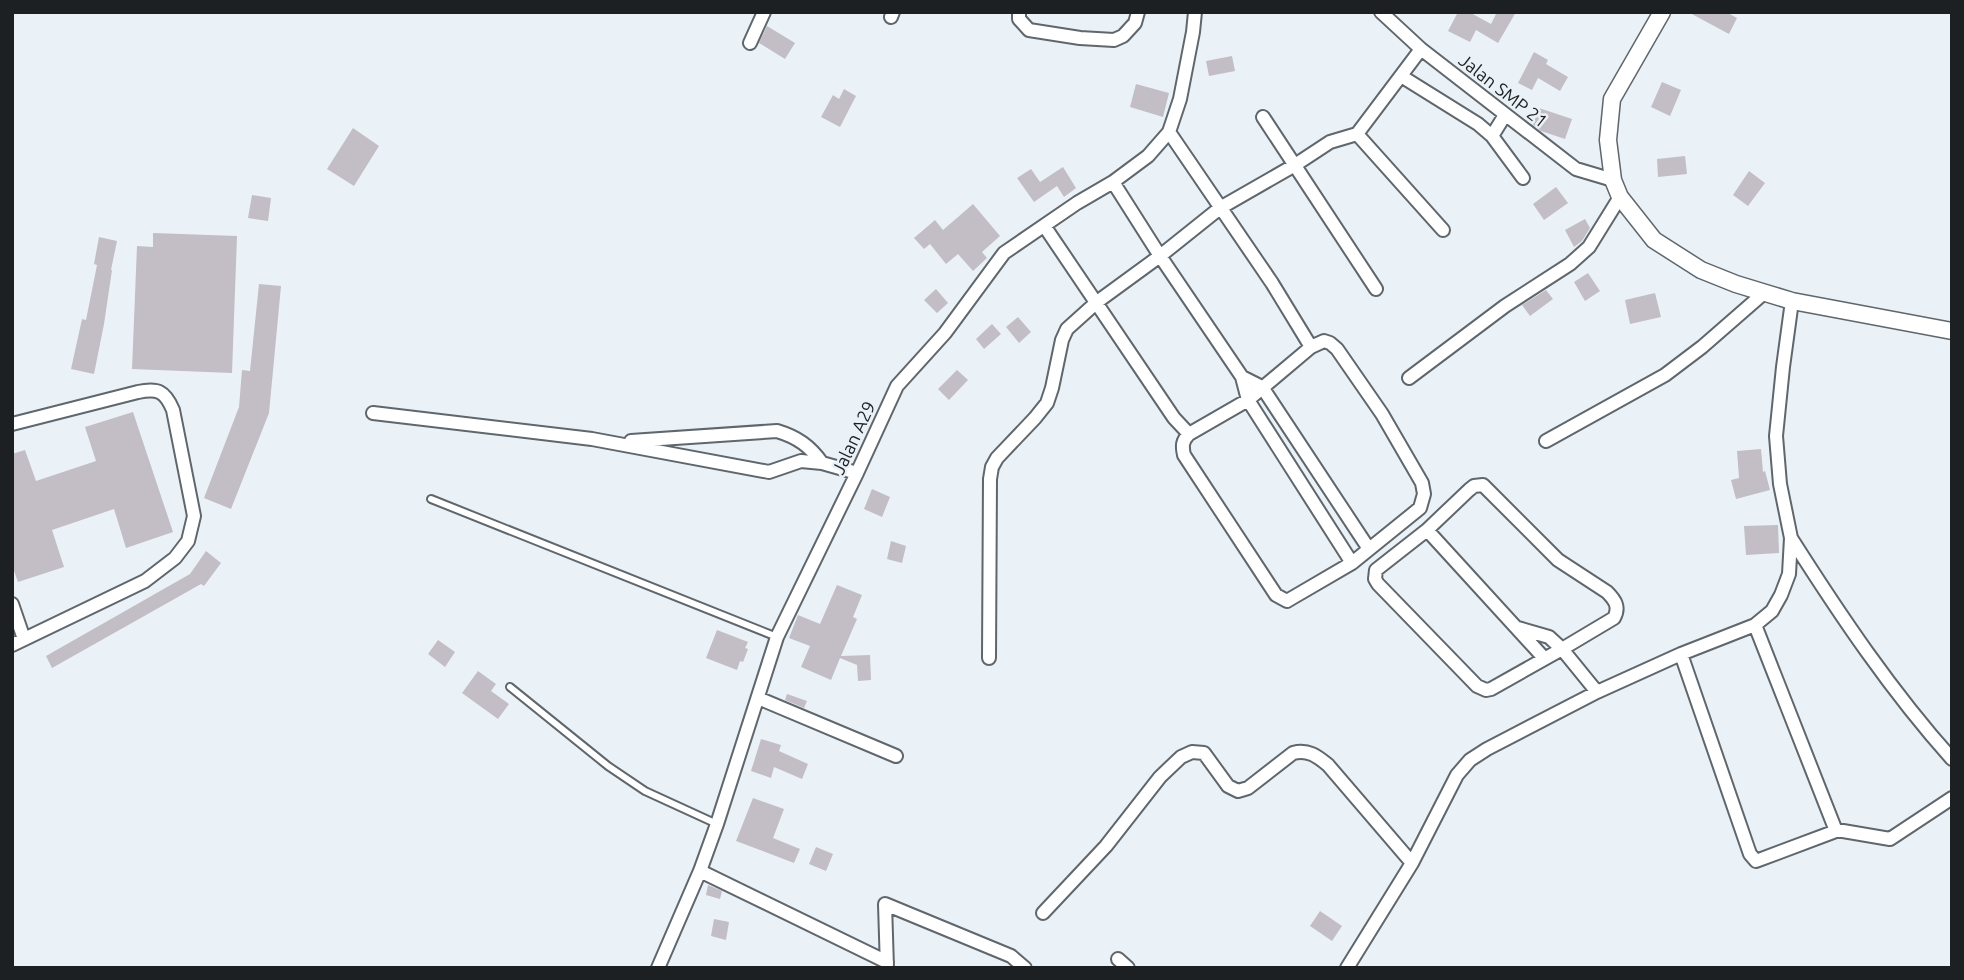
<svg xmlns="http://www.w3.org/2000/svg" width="1964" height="980" font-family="Ubuntu,sans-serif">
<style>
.building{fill:#c3bdc5}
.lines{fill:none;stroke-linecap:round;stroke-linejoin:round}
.service-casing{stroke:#5f666c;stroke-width:10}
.minor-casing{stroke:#5f666c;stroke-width:16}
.tertiary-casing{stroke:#5f666c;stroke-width:19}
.service{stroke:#fff;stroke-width:6}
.minor{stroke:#fff;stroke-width:12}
.tertiary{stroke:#fff;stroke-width:16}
.labels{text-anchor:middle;stroke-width:5;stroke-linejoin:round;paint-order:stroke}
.street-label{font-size:18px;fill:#1d2022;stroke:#eaf2f8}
</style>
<rect width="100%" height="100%" fill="#eaf2f8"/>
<!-- building -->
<path class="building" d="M1458,12h11l22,12 6,-12h19l-18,31 -22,-13 -6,12 -22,-11z
M1688,12h38l11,6 -8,16z
M767,26l28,17 -10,16 -26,-16z
M1534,52l14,8 -2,4 22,13 -8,14 -22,-13 -6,12 -14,-7z
M1232,56l3,15 -26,5 -3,-15z
M1662,82l19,8 -11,26 -19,-9z
M1136,84l33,9 -6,24 -33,-10z
M844,89l12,7 -16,31 -19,-10 12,-22 6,4z
M1539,108l33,11 -7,20 -24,-8 -8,-6z
M353,128l26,18 -25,40 -27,-17z
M1685,156l2,18 -29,3 -1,-18z
M1063,167l13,21 -12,9 -7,-11 -23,16 -17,-24 14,-9 9,13z
M1749,171l16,12 -17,23 -15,-11z
M1556,187l12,16 -24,17 -11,-16z
M252,195l19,3 -3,23 -20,-3z
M973,204l27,32 -18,16 5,6 -14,13 -15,-17 -12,10 -16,-20 -6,5 -10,-11 21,-18 8,10z
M1585,219l5,9 -8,13 -8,6 -9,-17z
M153,233l84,3 -5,137 -100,-4 5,-123 16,1z
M99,237l18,4 -6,29h1l-8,54 -10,50 -23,-5 11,-50 4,1 11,-55 -3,-1z
M1588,273l12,18 -15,10 -11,-19z
M259,284l22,2 -12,127 -38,96 -27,-11 35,-91 3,-37 8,1z
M936,289l12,14 -11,10 -13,-13z
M1546,290l7,9 -23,17 -8,-11z
M1655,293l6,24 -31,7 -5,-24z
M1018,317l13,15 -12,11 -13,-16z
M992,324l9,10 -17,15 -8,-10z
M957,370l11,10 -19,20 -11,-11z
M133,412l40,120 -47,16 -12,-39 -62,21 12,37 -46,15 -6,-17v-111l13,-4 11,31 60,-20 -11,-34z
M1761,449l2,23 2,-1 5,19 -34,9 -5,-19 8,-2 -2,-27z
M872,489l18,8 -8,20 -18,-8z
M1778,525l1,28 -33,2 -2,-29z
M891,541l15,5 -4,17 -15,-4z
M206,551l15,12 -17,23 -3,-2 -149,84 -6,-12 144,-82z
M837,585l25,10 -9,22 4,2 -16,37 29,-1 1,25 -13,1 -1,-16 -17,-7 -9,22 -30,-13 9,-21 -21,-8 9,-23 22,9z
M717,630l31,12 -3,6 3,1 -5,13 -3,-1 -3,9 -31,-12z
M438,640l17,12 -10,15 -17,-13z
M478,671l18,13 -5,7 18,13 -11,15 -36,-26z
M787,694l20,7 -3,7 -19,-8z
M761,739l20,6 -2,6 29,13 -6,15 -28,-12 -3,11 -20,-7z
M753,798l31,11 -11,29 27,11 -6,14 -58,-22z
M816,847l17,7 -7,17 -17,-7z
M708,885l14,6 -2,8 -14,-4z
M1320,911l22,15 -10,15 -22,-15z
M714,919l15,3 -3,18 -15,-4z"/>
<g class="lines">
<defs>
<path id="service" d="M431,499l346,138
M510,687l98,79 37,25 72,33"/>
<path id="minor" d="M1019,12v7l10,11 51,8 34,2 9,-4 12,-13 3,-11
M1381,12l40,37 155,120 37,11
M891,17l2,-5
M750,43l14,-31
M1401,76l77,48 14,12 13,-21
M1263,117l113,172
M1357,134l86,96
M1492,136l31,42
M1113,182l47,74 82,121 6,23 104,163
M1045,227l129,191 15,16c-7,7 -7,12 -5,21l92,140 11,6 5,-3 60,-35 68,-55 4,-14 -2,-11 -40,-69 -45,-65 -7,-6 -6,-2 -13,6 -39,-64 -103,-151
M1242,377l20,10 107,162
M1409,378l96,-72 65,-42 19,-17 31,-50
M373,413l219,26 177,33 32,-11 21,2 35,10
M12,424l126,-32c20,-4 27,-1 35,18l21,106 -6,25 -13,17 -30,23 -133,64
M1189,434l59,-34 63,-53
M631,441l146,-10c20,6 33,15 45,32
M1546,441l119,-66 37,-28 62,-54
M1427,530l42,-40 5,-4 9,-1 75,75 49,32c8,8 13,15 7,26l-52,31 -13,-12 -31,-9
M1791,538c49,77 100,153 161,221
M12,604l12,35
M1755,625l81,206
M1681,654l69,200 6,7 80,-30h7l47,8 62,-41
M989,658l1,-179 2,-12 5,-9 38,-40 12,-15 5,-15 10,-48 5,-11 30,-27 63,-46 60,-48 75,-43 35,-23 27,-8 64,-85
M1544,658l-117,-128 -51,40 -1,9 3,5 99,102 9,4 5,-1 71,-40 35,43
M758,698l138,58
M700,871l187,91
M1043,913l63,-67 54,-69 21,-20 11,-5 12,1 24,33 10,5 10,-3 45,-35c15,-4 24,3 35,12l84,98
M1118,959l10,9
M658,968l42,-97 17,-47 60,-187 80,-164 40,-87 48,-53 59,-80 73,-50 36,-21 35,-26 21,-24 11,-33 13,-67 2,-20
M887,968l-2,-64 126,52 14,12
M1347,968l65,-105 45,-88 13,-15 17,-11 110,-57 84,-38 74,-29 17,-14 9,-16 8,-21 2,-36 -11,-54 -4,-48 7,-69 9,-66"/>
<path id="tertiary" d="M1662,12l-50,87 -4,41 5,40 7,17 34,43 47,30 35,14 56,17 160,30"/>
</defs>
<!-- service casing -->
<use href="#service" class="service-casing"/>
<!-- minor casing -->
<use href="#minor" class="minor-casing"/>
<!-- tertiary casing -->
<use href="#tertiary" class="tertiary-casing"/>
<!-- service -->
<use href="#service" class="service"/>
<!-- minor -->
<use href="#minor" class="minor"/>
<!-- tertiary -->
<use href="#tertiary" class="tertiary"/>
</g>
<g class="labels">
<!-- street labels -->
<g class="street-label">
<text transform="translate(1503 91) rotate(38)" y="6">Jalan SMP 21</text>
<text transform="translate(854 438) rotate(-65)" y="6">Jalan A29</text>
</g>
</g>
<!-- border -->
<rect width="1964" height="980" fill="none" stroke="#1d2022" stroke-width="28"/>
</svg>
